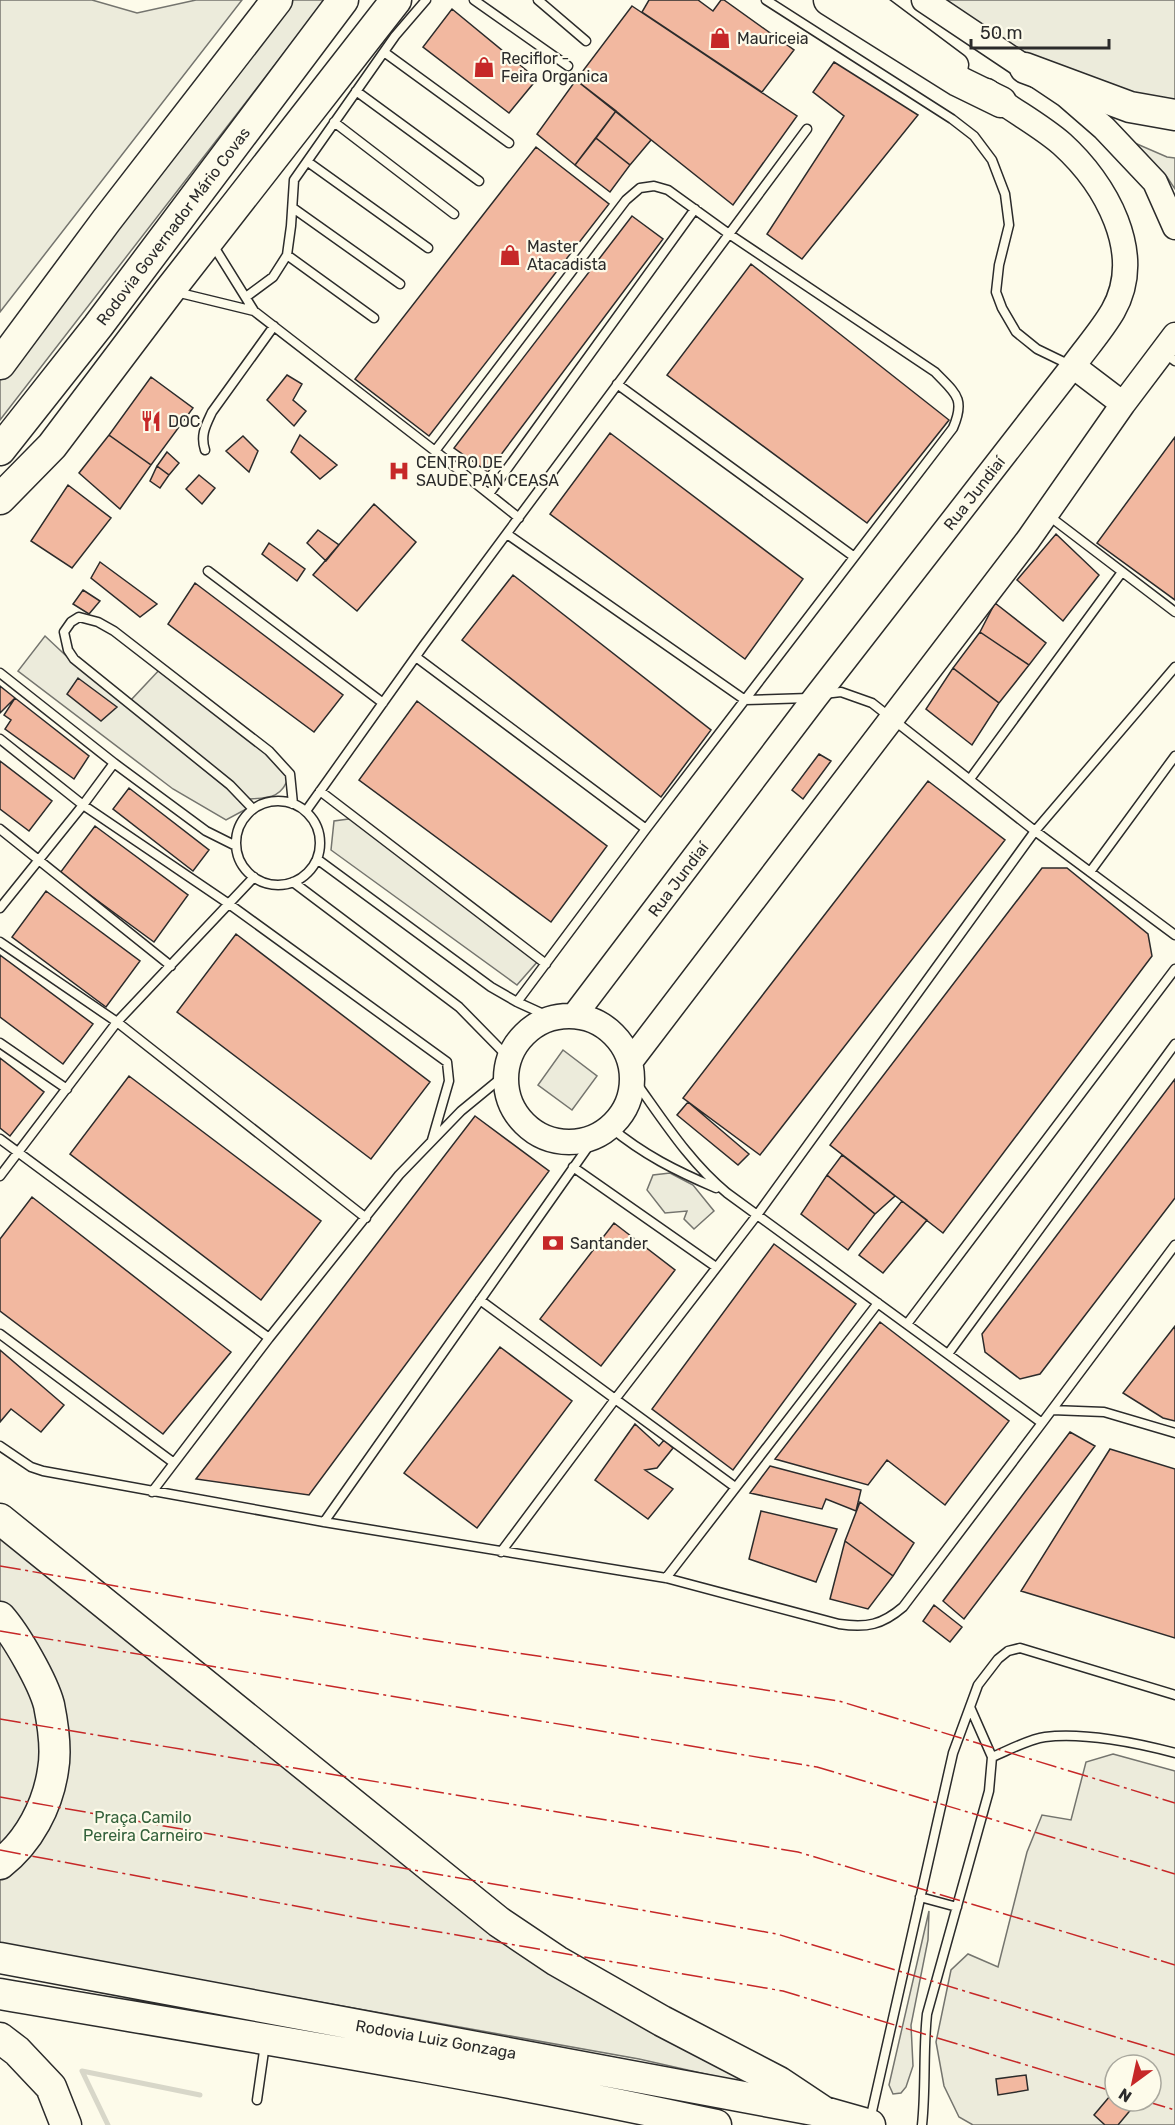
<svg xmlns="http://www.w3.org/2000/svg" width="1175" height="2125" font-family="Rubik,sans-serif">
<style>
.green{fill:#ecebdb;stroke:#74746e;stroke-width:1.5;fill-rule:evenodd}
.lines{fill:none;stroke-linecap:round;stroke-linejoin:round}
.stream{stroke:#d8d7c9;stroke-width:5}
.building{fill:#f2b8a0;stroke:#2b2b2b;stroke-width:1.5}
.lane-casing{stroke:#2b2b2b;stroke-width:11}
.secondary-casing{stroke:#2b2b2b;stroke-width:27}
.highway-casing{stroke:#2b2b2b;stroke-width:33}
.lane{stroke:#fdfbea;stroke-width:8}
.secondary{stroke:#fdfbea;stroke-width:24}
.highway{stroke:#fdfbea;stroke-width:30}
.power{stroke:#c62828;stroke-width:1.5;stroke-dasharray:21 4.5 3 4.5;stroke-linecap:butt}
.labels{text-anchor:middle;stroke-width:4.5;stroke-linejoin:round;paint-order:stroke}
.poi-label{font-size:16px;fill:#2b2b2b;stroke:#fdfbea;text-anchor:start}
.street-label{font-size:16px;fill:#2b2b2b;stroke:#fdfbea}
.park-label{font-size:16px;fill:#34623c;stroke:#fdfbea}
</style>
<rect width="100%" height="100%" fill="#fdfbea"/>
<!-- green -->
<path class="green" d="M0,0h92l45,13 59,-13h46l-242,312z
M283,0h42l-325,420v-48z
M947,0h228v130l-52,-16 -118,-67z
M1114,134l53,23 8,1v31l-8,-12z
M45,636l33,31 172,140 -24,13 -53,-31 -155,-118z
M162,667l107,84 21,23c-8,24 -19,24 -41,25l-118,-99z
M356,818l182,143 -21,24 -186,-135 3,-29z
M563,1050l34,26 -25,34 -34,-25z
M670,1173l23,12 21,26 -20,18 -10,-10 3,-8 -22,2 -18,-23 6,-15z
M0,1528l464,373 326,192 -151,-34 -639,-114z
M1113,1754l62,17v354h-202l-14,-8 -15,-31 -8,-44 15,-72 17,-16 30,13 29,-115 15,-37 29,5 15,-58zM1115,2065h36v36h-36z
M929,1911l-1,29 -17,85 2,41 -7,21 -5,6 -8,1 -4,-9z"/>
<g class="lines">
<!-- stream -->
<path class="stream" d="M108,2125l-26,-54 118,24"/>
</g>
<!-- building -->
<path class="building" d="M649,0h49l15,11 8,-11h3l70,50 -32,42 -120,-80z
M632,6l165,110 -64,89 -157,-125z
M452,9l85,70 -28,34 -86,-66z
M834,62l84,53 -116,144 -35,-25 77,-118 -31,-24z
M576,80l40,31 -41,54 -38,-31z
M616,111l35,29 -21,25 -34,-27z
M596,138l34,27 -20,27 -35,-27z
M536,147l73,57 -180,232 -74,-57z
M632,216l31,23 -175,233 -34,-24z
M751,264l198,156 -82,103 -200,-148z
M287,375l15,9 -9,16 13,11 -12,15 -27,-26z
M151,377l42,31 -42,57 -42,-30z
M610,433l193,146 -58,80 -195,-145z
M109,435l42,30 -31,44 -41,-36z
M300,435l37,30 -17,14 -29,-27z
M243,436l15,15 -9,21 -23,-21z
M1175,437v163l-78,-57z
M167,452l12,11 -10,12 -12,-9z
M157,466l12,9 -9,13 -10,-7z
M199,475l16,13 -13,16 -16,-15z
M68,485l43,33 -39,50 -41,-27z
M374,504l42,38 -59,69 -44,-36z
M318,530l21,15 -13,16 -19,-18z
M1056,534l43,41 -36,46 -46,-41z
M269,543l36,26 -8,12 -35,-27z
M100,562l57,42 -17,13 -49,-39z
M513,575l198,155 -50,67 -199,-157z
M195,583l148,112 -29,37 -146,-108z
M83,590l17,11 -11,13 -16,-10z
M995,603l51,40 -17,22 -49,-33z
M980,632l49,33 -30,38 -46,-35z
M953,668l46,35 -27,42 -46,-36z
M78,678l39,29 -16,14 -34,-27z
M0,686l15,12 -15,15z
M15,698l74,58 -15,23 -69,-50 6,-9 -7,-5z
M417,701l190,145 -56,76 -192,-142z
M819,754l12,7 -28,38 -11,-9z
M0,761l52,40 -23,30 -29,-22z
M928,781l77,59 -245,315 -77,-57z
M129,788l80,62 -16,21 -80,-62z
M95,826l93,69 -34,47 -94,-69z
M1042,868h25l81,66 4,22 -209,277 -113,-88z
M46,891l94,70 -34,46 -94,-70z
M236,934l194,148 -59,77 -194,-147z
M0,955l93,69 -30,40 -63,-47z
M0,1058l44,34 -34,44 -10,-8z
M129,1076l192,145 -60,79 -191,-146z
M1175,1079v119l-135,176 -20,5 -35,-27 -3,-18z
M688,1102l61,52 -11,11 -61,-50z
M475,1116l74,55 -240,324 -113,-16z
M842,1155l53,41 -20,18 -48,-39z
M827,1175l48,39 -27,36 -47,-36z
M32,1197l199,155 -68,82 -163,-123v-72z
M902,1201l25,19 -44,53 -24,-18z
M614,1223l61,47 -74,96 -61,-47z
M774,1244l82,60 -123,166 -81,-61z
M880,1322l129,99 -64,84 -58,-45 -19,25 -93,-26z
M1175,1326v95l-12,-3 -40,-25z
M500,1347l72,54 -95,127 -73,-55z
M0,1350l64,55 -23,27 -30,-23 -11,13z
M635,1424l24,22 5,-6 9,8 -16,20 -12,2 28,19 -25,30 -53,-39z
M1070,1432l25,14 -131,173 -21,-18z
M1110,1449l65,20v169l-154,-47z
M770,1466l91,24 -5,21 -30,-12 -4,10 -72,-16z
M860,1502l54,41 -21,33 -48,-35z
M761,1511l76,18 -21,53 -67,-23z
M845,1541l48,35 -25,33 -38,-10z
M934,1605l28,22 -12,15 -27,-21z
M1026,2075l2,15 -30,5 -2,-16z
M1115,2090v11h23l-20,24h-13l-11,-10z"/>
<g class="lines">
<defs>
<path id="lane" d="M474,0l94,66
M538,0l48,41
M766,0l186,119 22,17 18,24 13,34 4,31 -10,40 -3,27 6,16 14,24 21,17 33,16
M384,52l125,91
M356,91l123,90
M334,122l120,92
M308,162l120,86
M293,208l107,76
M213,245l41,66
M287,255l87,63
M176,292l78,19 181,140
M246,297l27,-20 14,-22 4,-29 3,-46 101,-144 31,-36
M1163,352l12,9
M617,384l236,172
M205,450c-5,-15 1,-25 7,-38l62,-86
M489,494l206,-285
M1049,516l126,96
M507,534l238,166 64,-2
M208,571l175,132
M416,657l230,172
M0,673l114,90
M824,694l17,-2 31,11 163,128 140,104
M0,739l83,66 146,99 218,158 2,19 -17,59
M970,779l152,-207
M320,791l226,173
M236 843a42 42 0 1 1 84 0a42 42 0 1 1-84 0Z
M253,809l-23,-24 -156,-126 -6,-9 -4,-18 7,-10 8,-5 19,5 16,9 155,120 21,23 3,30
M306,811l118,-166 383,-516
M0,829l171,137
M317,859l174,128 26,15 35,16
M1090,872l85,-116
M293,882l166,125 50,51
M0,908l83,-103 31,-42 92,68 30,15
M0,942l117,80 249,196
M517,1002l129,-173 307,-401c13,-30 2,-35 -18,-56l-206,-138 -61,-44 -14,-4 -14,2 -14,12 -191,251 84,67
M0,1043l67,46
M632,1077c30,41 56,84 95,116l315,230 133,-178
M610,1127c34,28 66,44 106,61
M0,1139l269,199
M573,1167l143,100
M0,1176l117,-154 137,-145
M480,1300l255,187
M907,1324l268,-355
M0,1334l174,129
M948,1354l227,-310
M1052,1410l52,2 71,21
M0,1446l31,21 12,4 281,51 342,56 173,46c28,4 43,1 64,-17l139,-184
M152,1492l117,-154 130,-163 62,-64 45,-37
M324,1522l271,-385
M501,1552l115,-154 141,-183 278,-384 140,-164
M666,1578l212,-275
M992,1757c15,-6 37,-18 53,-20 38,-5 93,6 130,16
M920,1897l37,10
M257,2100l8,-56
M870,2120l83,-367 25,-68 20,-26 10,-8 12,-3 155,47
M922,2125c4,-37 1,-74 5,-111l62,-223 3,-34 -22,-50"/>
<path id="secondary" d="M869,0l87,65
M924,0l142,95 38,33 51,54 20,45
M1073,366l50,38
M574,1016l241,-318 258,-332c13,-18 29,-36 40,-55 33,-58 -8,-128 -51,-167 -23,-20 -51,-34 -75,-53
M506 1079a63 63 0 1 1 126 0a63 63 0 1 1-126 0Z
M630,1062l398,-522 95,-136 52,-69"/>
<path id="highway" d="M829,0l129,81 43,21
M1025,68l105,39 45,8
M0,364l106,-143 171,-221
M0,450l98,-124 245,-326
M0,499l52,-53 117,-155 227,-291
M0,1519l499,403 58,39 105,60 117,61 45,30
M0,1617c16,18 43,65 49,88 4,20 8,44 4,65 -5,35 -24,72 -53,94
M0,1958l824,154 46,13
M0,1994c239,41 479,79 716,131
M0,2038l17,13 34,36 15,38"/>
</defs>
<!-- lane casing -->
<use href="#lane" class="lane-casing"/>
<!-- secondary casing -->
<use href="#secondary" class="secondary-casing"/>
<!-- highway casing -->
<use href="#highway" class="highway-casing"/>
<!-- lane -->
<use href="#lane" class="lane"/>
<!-- secondary -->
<use href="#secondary" class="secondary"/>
<!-- highway -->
<use href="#highway" class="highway"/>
<!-- power -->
<path class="power" d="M0,1566l417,72 422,63 336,102
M0,1631l817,136 358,107
M0,1719l798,133 377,113
M0,1797l777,137 398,121
M0,1850l369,70 414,71 332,101
M1145,2101l30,9"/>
</g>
<!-- icons -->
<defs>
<symbol id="shop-bare" viewBox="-9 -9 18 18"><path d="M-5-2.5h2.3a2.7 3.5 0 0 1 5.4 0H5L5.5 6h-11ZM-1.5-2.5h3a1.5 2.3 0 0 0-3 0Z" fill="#c62828" stroke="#fdfbea" stroke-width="2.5" paint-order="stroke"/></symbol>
<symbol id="restaurant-bare" viewBox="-9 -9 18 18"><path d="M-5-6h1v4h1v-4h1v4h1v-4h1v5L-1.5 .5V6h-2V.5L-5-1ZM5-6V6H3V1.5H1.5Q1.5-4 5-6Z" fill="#c62828" stroke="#fdfbea" stroke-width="2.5" paint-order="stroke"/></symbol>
<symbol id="hospital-bare" viewBox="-9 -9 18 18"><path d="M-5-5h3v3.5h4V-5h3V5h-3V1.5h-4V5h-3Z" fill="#c62828" stroke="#fdfbea" stroke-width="2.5" paint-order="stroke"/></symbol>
<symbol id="bank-bare" viewBox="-9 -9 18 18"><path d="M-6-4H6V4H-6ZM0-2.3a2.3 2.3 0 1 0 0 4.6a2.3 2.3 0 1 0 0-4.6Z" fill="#c62828" stroke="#fdfbea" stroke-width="2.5" paint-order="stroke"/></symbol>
</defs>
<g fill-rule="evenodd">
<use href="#shop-bare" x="705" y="23" width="30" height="30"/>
<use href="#shop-bare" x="469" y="52" width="30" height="30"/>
<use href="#shop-bare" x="495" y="240" width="30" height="30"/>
<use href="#restaurant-bare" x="136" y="406" width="30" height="30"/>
<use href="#hospital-bare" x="384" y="456" width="30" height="30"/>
<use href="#bank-bare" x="538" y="1228" width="30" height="30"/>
</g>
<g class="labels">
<!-- poi labels -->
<g class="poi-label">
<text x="737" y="44">Mauriceia</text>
<text x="501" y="64">Reciflor -<tspan x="501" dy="18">Feira Organica</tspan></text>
<text x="527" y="252">Master<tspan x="527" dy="18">Atacadista</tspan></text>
<text x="168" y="427">DOC</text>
<text x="416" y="468">CENTRO DE<tspan x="416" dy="18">SAUDE PAN CEASA</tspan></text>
<text x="570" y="1249">Santander</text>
</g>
<!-- street labels -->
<g class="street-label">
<text transform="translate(173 226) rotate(-53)" y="6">Rodovia Governador Mário Covas</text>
<text transform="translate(974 493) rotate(-52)" y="6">Rua Jundiaí</text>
<text transform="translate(678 879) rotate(-53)" y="6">Rua Jundiaí</text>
<text transform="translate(436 2039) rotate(10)" y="6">Rodovia Luiz Gonzaga</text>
</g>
<!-- park labels -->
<g class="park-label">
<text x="143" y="1823">Praça Camilo<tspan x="143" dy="18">Pereira Carneiro</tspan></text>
</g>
</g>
<!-- north arrow -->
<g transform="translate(1133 2083) rotate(213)"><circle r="28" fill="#fdfbea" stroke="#a9a89e" stroke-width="1.5"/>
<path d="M0-4.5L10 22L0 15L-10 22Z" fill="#c62828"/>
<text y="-9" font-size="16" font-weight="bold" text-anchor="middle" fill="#2b2b2b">N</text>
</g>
<!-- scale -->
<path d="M971 39v9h138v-9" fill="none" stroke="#2b2b2b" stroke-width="3"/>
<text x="980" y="39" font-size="18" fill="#2b2b2b" stroke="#fdfbea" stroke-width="4.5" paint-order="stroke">50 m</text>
</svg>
